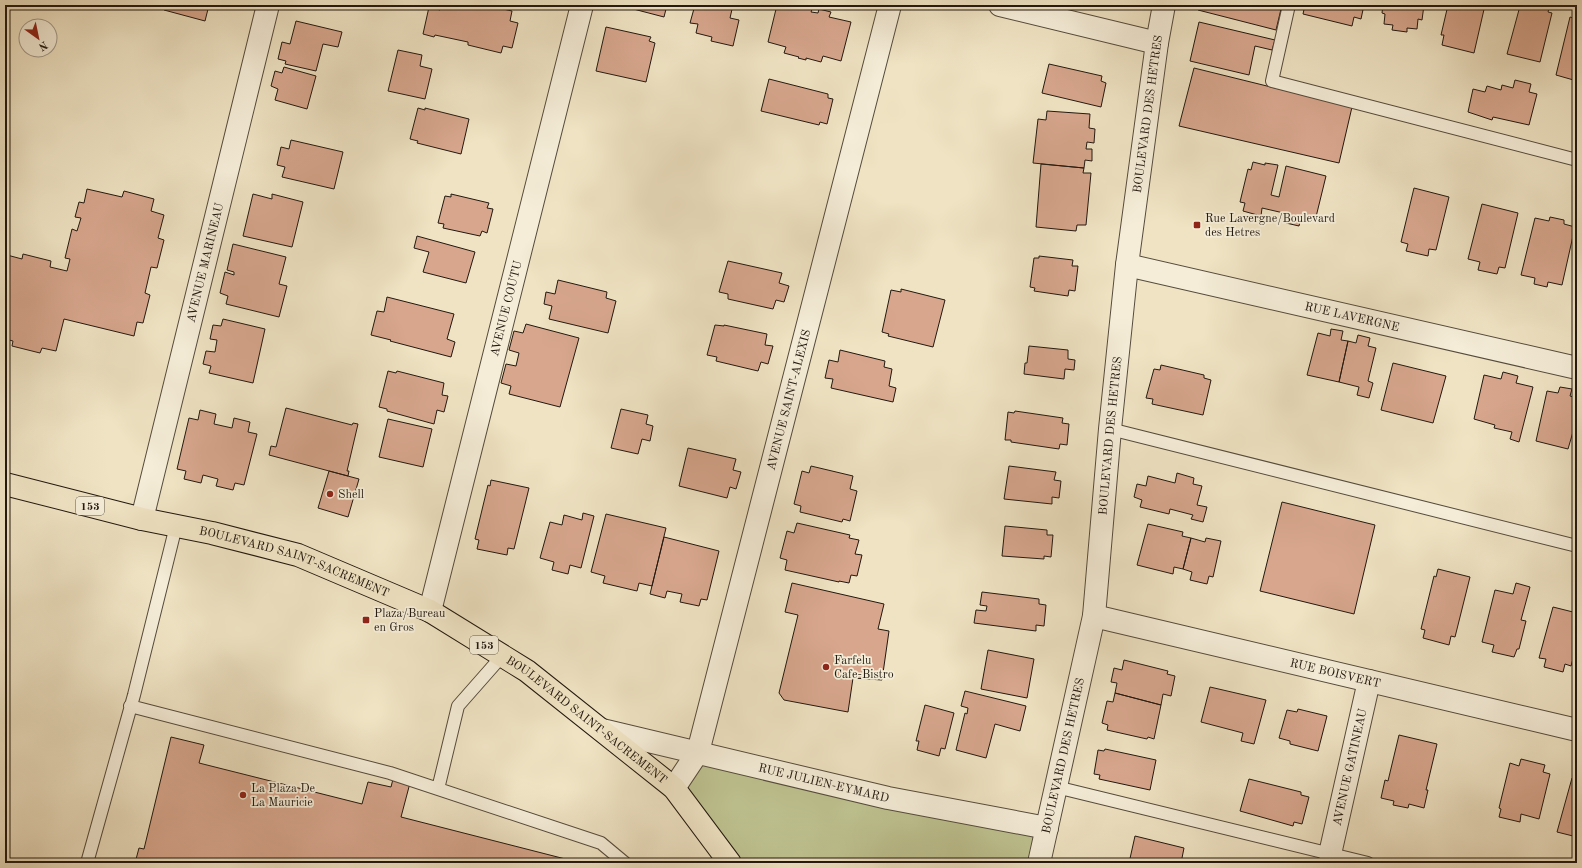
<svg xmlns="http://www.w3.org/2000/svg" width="1582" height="868" font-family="'Old Standard TT',serif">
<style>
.green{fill:#bec290;stroke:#706d50}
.building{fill:#d7a68d;stroke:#22180f}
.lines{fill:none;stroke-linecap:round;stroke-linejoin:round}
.service-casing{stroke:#554b3c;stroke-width:14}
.minor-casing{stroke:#554b3c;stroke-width:24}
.tertiary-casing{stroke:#554b3c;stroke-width:24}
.primary-casing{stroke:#22180f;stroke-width:24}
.service{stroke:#f5edd8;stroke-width:12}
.minor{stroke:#f5edd8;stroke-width:22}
.tertiary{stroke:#f5edd8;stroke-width:22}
.primary{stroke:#efe3c3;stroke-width:22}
.poi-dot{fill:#8f2418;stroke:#f5edd8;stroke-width:1.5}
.labels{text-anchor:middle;stroke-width:3.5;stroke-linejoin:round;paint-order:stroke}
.shield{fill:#f5edd8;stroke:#61584b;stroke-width:1}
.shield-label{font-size:11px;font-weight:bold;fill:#22180f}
.street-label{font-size:12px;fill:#22180f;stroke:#f5edd8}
.poi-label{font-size:12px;fill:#22180f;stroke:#f5edd8;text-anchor:start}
</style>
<rect width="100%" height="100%" fill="#efe3c3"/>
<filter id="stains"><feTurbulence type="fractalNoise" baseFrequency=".005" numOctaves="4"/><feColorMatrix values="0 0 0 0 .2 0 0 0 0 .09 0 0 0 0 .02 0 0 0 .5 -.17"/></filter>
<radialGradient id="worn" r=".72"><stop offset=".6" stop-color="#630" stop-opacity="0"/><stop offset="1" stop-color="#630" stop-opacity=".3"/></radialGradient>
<!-- green -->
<path class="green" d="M698,752l349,76 -8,35h-309l-56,-75z"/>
<!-- building -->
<path class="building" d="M166,5h43l-4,16 -41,-11z
M441,5h44l27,6 -2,10 8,2 -6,25 -9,-2 -2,7 -33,-8v-3l-33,-7 -1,2 -11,-3 6,-27 11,3z
M618,5h49l-3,12z
M695,5h38l-3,13 9,2 -6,26 -22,-5 1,-4 -16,-4 2,-9 -8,-1z
M777,5l22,4 1,-4 13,2 -2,5 7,1 1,-4 12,3 -2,5 22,5 -10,39 -18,-5 -2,6 -15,-4v2l-8,-2 1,-1 -15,-4 2,-6 -18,-5z
M1088,5h22l-1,4z
M1199,5h76l-1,3 7,1 -5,21 -78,-20z
M1303,5h61l-3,14 -7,-2 -2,9 -49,-12 2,-9z
M1383,5h41l-2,15 -4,-1 -1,10 -10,-1v4l-15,-2 1,-5 -9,-1 1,-10 -3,-1z
M1448,5h37l-11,48 -32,-8 2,-10h-3z
M1524,5h26l-2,7 4,1 -12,49 -33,-8 13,-48h3z
M1570,17l7,2v62l-21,-6z
M296,21l46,11 -4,15 -15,-3 -7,27 -31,-7 1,-3 -8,-2 4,-17 8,2z
M1199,22l76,18 -3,10 -17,-4 -6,29 -59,-14z
M606,27l45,10 -2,4 6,2 -9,39 -50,-11z
M398,50l24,5 -2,11 12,3 -7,30 -37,-8z
M1049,64l53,12 -1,5 5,2 -5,24 -59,-14z
M284,67l32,9 -9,33 -32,-9 3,-11 -7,-3 4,-15 7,2z
M1194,68l158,39 -13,56 -160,-37z
M769,79l59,15v4l5,1 -6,25 -7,-2 -1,3 -58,-14z
M1515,80l16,4 -2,8 8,2 -8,31 -36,-8 -1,3 -24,-8 5,-23 12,3 2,-6 14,4 1,-5 11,3z
M418,108l7,2v-2l44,11 -8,35 -44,-11 1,-2 -8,-2z
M1047,111l43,3 -1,14 6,1 -1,14 -7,-1 -1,7h6v12l-7,-1 -1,8 -51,-5 5,-44 8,1z
M291,140l52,12 -9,37 -52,-12 3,-10 -8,-2 4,-18 8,2z
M1253,162l12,3v-2l13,2 -7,30 8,2 7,-31 40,10 -11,45 -14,-4 -2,9 -13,-3 2,-9 -26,-6 -1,8 -18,-5 2,-8 -5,-1 8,-33 3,1z
M1041,164l43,4 -1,5h8l-5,52h-9l-1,6 -40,-4z
M1414,188l35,9 -13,53 -7,-1 -1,7 -22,-5 2,-7 -7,-2z
M87,189l35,8 2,-6 30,8 -3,12 13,4 -6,23 6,2 -7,28 -6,-1 -6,26 5,2 -7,28 -6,-1 -3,14 -70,-17 -8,32 -14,-3 -2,5 -28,-7 1,-5 -8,-2v-78l2,-6 15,4 1,-5 28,7 -1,6 17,4 3,-12 -5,-1 7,-29 5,2 4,-13 -6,-1 4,-15 5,1z
M253,194l19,5v-5l31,8 -11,45 -49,-11z
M451,194l38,9 -2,5 6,1 -6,24 -5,-2 -2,5 -37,-8 1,-4 -6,-1 7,-27 6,1z
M1482,204l36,9 -13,55 -6,-1 -2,7 -19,-4 2,-8 -12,-3z
M1550,217l14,3v4l11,3 -13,58 -14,-3 -1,5 -13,-3 1,-6 -14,-3 14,-57 14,3z
M417,236l58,16 -9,31 -43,-11 6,-20 -15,-4z
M233,244l53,13 -7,27 8,2 -8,31 -53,-13 2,-8 -8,-3 5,-21 9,3v-3l-7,-2z
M1039,256l34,4 -1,6h6l-3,25 -6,-1 -1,6 -34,-5 1,-3 -5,-1 4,-29h5z
M728,261l54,12 -3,10 10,3 -5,16 -8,-2 -3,9 -45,-10v-5l-9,-2z
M558,280l49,12 -1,6 10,3 -8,32 -59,-14 3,-13 -8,-2 2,-12 9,2z
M901,289l44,11 -12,47 -45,-11 1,-2 -7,-2 9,-42 10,2z
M387,297l67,17 -7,25 8,3 -4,15 -61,-16 1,-1 -20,-5 6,-24 7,1z
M223,319l42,10 -12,54 -44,-10 2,-7 -8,-2 3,-13 9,1 2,-12 -7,-1 3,-14 8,1z
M526,324l53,14 -19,69 -51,-13 2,-8 -10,-3 5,-19 10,2 3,-13 -10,-3 5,-19 9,2z
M715,325l9,1v-1l43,9 -2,11 8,1 -5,18 -7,-2 -3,9 -42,-10 1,-4 -10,-2z
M1331,329l12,2 -2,9 7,1 -9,41 -32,-7 11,-42 12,3z
M1358,335l12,3 -2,8 8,2 -8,33 5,2 -4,15 -12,-3 2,-8 -20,-5 9,-41 8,2z
M1029,346l39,4v9l7,1 -1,10 -9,-1 -1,10 -40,-5 1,-11h2z
M840,350l45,11 -1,6 8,2 -3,17 7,2 -3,14 -62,-14 2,-9 -8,-1 4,-18 9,2z
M1393,363l53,13 -13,47 -52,-13z
M1161,365l43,10v3l7,2 -8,35 -51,-11 1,-5 -7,-1 8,-29 6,1z
M388,371l8,2 1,-2 47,12 -2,12 6,1 -4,16 -7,-2 -3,14 -47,-13v-2l-8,-2z
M1503,372l15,4 -2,7 17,4 -14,55 -9,-3 2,-7 -18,-4 1,-3 -21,-6 10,-44 17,4z
M1560,387l12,2 -2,7 7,2v20l-9,31 -32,-8 11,-50 11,2z
M286,408l66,17 1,-2 5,1 -11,47h2l-1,5 -79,-21 2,-9 5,1z
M621,409l27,6 -2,9 7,2 -3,15 -8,-2 -4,15 -27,-6z
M200,410l16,4 -2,10 18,4 2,-10 16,4 -2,10 9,2 -13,51 -9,-2 -2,7 -17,-4 2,-7 -15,-4 -2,8 -17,-4 2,-8 -9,-2 12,-51 9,2z
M1015,411l48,7 -1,5 7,1 -2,21 -7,-1 -1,5 -48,-7v-2h-6l3,-28 6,1z
M388,419l44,10 -9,38 -44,-10z
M688,448l48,11 -3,11 8,2 -5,17 -6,-2 -3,11 -48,-12z
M811,466l42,10 -3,13 7,2 -7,30 -7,-2 -1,3 -42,-10 1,-6 -7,-2 8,-33 7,2z
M1009,466l47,6 -2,8 7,1 -2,17 -7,-1v7l-48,-5z
M329,471l30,8 -11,38 -30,-9z
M1177,473l17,5 -1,6 9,2 -5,19 10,2 -4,15 -12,-3 2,-4 -23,-6 -1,5 -29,-7 2,-7 -8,-3 3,-13 9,2 2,-10 27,7z
M491,480l38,8 -15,61 -6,-1 -1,7 -30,-6 2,-9 -4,-1 13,-54 2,1z
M1282,502l93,23 -21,89 -94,-23z
M583,513l11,3 -13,52 -11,-3 -2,9 -16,-4 2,-8 -14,-4 10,-36 12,3 2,-10 18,5z
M606,514l60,14 -14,58 -13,-3 -2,8 -34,-8 2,-7 -14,-4z
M797,523l53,12 -1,3 10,2 -4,14 7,1 -5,21 -6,-1 -2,8 -10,-2v1l-54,-12 2,-10 -7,-2 7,-27 7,2z
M1148,524l35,8 -1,4 9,2 -8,31 -9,-2 -1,7 -36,-9z
M1005,526l42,4v5h6l-2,22 -7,-1v3l-42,-3z
M664,537l55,14 -12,49 -6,-1 -2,7 -19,-4 2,-8 -15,-3 -2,7 -15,-4z
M1191,538l14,4 1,-4 15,3 -8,36 -4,-1 -2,8 -17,-4 2,-8 -9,-3z
M1438,569l32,8 -15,60 -4,-1 -2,9 -26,-7 2,-8 -4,-1 13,-53 2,1z
M792,583l92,21 -6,25 11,2 -7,49 -29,-2 -5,34 -64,-12 -5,-7 19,-78 -13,-3z
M1516,583l14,4 -9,33 5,1 -7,28h-2l-3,8 -22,-5 2,-7 -12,-3 13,-52 18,4z
M982,592l57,7v5l7,1 -2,21 -8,-1v6l-62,-8 2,-13 10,1 1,-5 -7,-1z
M1553,607l24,6v31l-6,22 -6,-2 -2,8 -19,-5 2,-8 -7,-1z
M988,650l46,9 -7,39 -46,-9z
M1124,660l44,11 -1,3 8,2 -4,20 -8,-2 -2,11 -46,-12 2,-10 -6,-1 3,-14 8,2z
M1210,687l56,13 -12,44 -13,-3 2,-8 -42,-11z
M965,691l61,15 -6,25 -25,-7 -9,34 -30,-8 9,-37 2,1 1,-6 -7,-2z
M1115,693l46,12 -7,34 -6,-2 -1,2 -40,-9 1,-5 -6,-2 5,-22 6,1z
M925,705l29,8 -9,36 -4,-1 -2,8 -22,-6 2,-9h-3z
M1298,709l29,7 -9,35 -28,-7v-3l-11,-3 8,-28 10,2z
M1399,735l38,9 -11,46h2l-4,18 -15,-4 -1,4 -15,-3 1,-4 -13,-3 4,-18 3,1z
M171,737l33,8 -5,18 163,41 6,-22 23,5 2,-8 17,4 -9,34 180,46h-446l4,-15 5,1z
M1105,749l51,11 -6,30 -51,-11 1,-4 -6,-1 4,-24 6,1z
M1521,759l24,6 -2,7 7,2 -11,45 -18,-5 -1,8 -21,-5 2,-8 -2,-1 11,-45 9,3z
M1572,778l5,2v57l-20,-5z
M1249,779l52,13v3l8,2 -7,27 -8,-2 -1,4 -53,-15z
M1135,836l49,12 -3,15h-52z"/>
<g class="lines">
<defs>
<path id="service" d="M1289,5l-17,76 305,79
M1110,429l467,117
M130,706l260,67 211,70 24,20
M1056,787l312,76
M438,789l20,-83 44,-50
M87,863l47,-168 42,-169"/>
<g id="minor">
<path d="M1000,5l157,38"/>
<path id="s1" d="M142,519l126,-514"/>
<path id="s2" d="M430,611l152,-606"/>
<path id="s3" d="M1094,616l483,114"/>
<path id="s4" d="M602,730l286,68 159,30"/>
<path id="s5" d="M674,788l24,-36 192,-747"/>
<path id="s6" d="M1330,854l39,-173"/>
</g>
<g id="tertiary">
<path id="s7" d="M1127,265l450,103"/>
<path id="s8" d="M1039,863l55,-247 16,-187 17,-164 30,-222 7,-38"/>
</g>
<g id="primary">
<path id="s9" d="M5,484l137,35 70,14 86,22 132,56 97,60 147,117 56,75"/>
</g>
</defs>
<!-- service casing -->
<use href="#service" class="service-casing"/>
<!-- minor casing -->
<use href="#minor" class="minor-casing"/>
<!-- tertiary casing -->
<use href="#tertiary" class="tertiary-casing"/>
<!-- primary casing -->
<use href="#primary" class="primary-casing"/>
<!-- service -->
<use href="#service" class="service"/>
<!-- minor -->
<use href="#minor" class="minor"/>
<!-- tertiary -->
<use href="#tertiary" class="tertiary"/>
<!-- primary -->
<use href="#primary" class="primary"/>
</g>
<!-- markers -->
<g class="poi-dot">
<rect x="1193" y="221" width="8" height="8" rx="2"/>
<circle cx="330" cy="494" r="4"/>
<rect x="362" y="616" width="8" height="8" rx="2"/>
<circle cx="826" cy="667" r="4"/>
<circle cx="243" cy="795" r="4"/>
</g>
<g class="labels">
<!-- shield labels -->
<g class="shield">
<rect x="76" y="497" width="28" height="18" rx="3"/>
<rect x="470" y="636" width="28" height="18" rx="3"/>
</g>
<g class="shield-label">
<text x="90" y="510">153</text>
<text x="484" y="649">153</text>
</g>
<!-- street labels -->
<g class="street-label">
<text dy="4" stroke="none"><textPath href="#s8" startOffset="758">BOULEVARD DES HETRES</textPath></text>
<text dy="4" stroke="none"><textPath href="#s1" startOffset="264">AVENUE MARINEAU</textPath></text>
<text dy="4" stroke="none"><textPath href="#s2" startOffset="312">AVENUE COUTU</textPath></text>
<text dy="4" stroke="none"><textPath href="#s7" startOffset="231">RUE LAVERGNE</textPath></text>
<text dy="4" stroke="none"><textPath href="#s5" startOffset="407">AVENUE SAINT-ALEXIS</textPath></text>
<text dy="4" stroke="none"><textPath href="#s8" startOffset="434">BOULEVARD DES HETRES</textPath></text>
<text dy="4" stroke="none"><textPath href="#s9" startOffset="300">BOULEVARD SAINT-SACREMENT</textPath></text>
<text dy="4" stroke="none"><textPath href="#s3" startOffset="248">RUE BOISVERT</textPath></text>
<text dy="4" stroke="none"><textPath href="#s9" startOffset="636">BOULEVARD SAINT-SACREMENT</textPath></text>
<text dy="4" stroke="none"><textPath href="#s8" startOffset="110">BOULEVARD DES HETRES</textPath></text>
<text dy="4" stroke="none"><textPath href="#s6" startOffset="89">AVENUE GATINEAU</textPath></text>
<text dy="4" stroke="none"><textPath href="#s4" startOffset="228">RUE JULIEN-EYMARD</textPath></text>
</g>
<!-- poi labels -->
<g class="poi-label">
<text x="1205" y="222">Rue Lavergne/Boulevard<tspan x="1205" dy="14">des Hetres</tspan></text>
<text x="338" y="498">Shell</text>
<text x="374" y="617">Plaza/Bureau<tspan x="374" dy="14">en Gros</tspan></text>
<text x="834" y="664">Farfelu<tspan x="834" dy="14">Cafe-Bistro</tspan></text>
<text x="251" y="792">La Plaza De<tspan x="251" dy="14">La Mauricie</tspan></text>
</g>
</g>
<!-- margin -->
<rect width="1582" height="868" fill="none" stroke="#efe3c3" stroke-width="20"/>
<rect x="6" y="6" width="1570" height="856" fill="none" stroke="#22180f" stroke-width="2"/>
<rect x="10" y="10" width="1562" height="848" fill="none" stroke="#22180f"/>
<!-- north arrow -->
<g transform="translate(38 38) rotate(147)"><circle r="19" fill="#f5edd8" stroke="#a19888"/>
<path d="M0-3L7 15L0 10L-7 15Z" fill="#8f2418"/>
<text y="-6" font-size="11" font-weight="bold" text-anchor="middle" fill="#22180f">N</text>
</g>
<rect width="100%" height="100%" filter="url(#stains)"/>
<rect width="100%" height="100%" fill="url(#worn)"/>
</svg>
